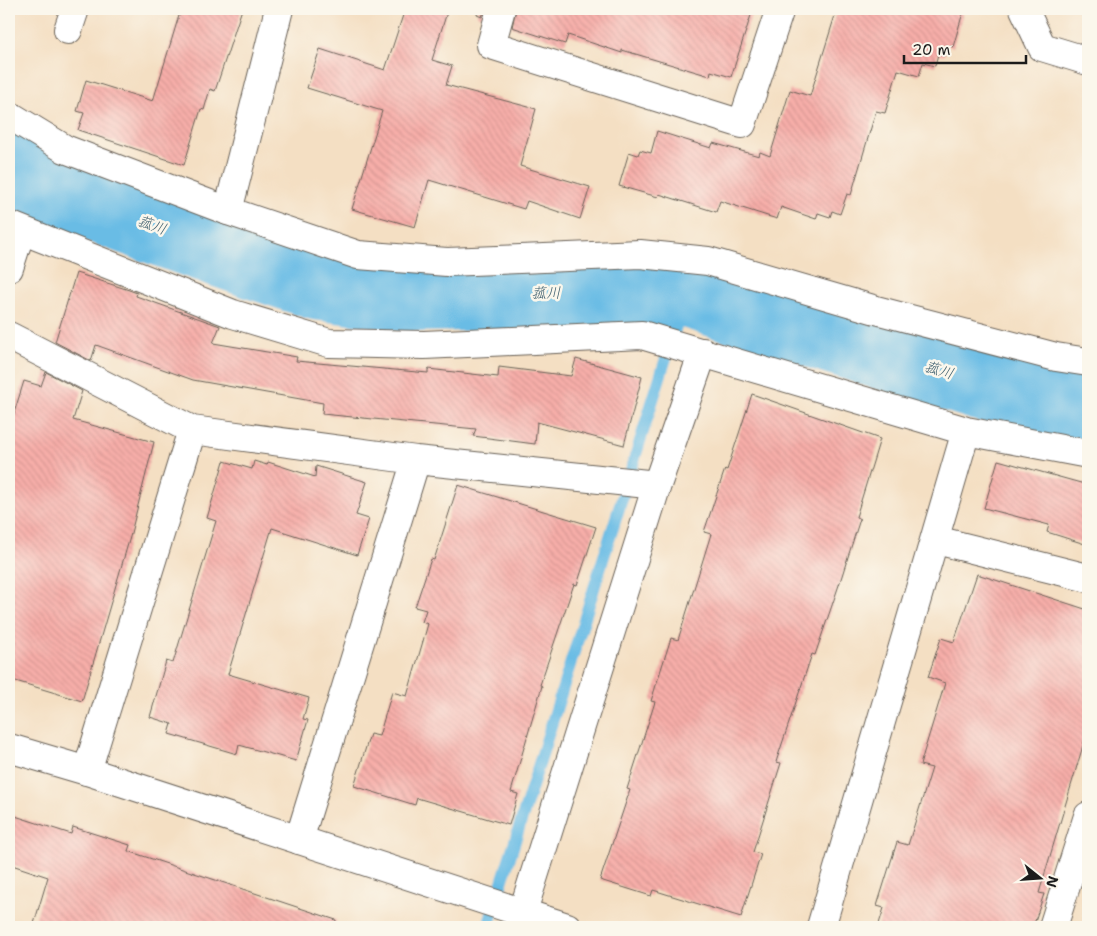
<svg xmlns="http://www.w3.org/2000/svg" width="1097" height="936" font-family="'Shantell Sans','Klee One',sans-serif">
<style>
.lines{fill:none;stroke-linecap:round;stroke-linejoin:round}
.stream{stroke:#69bce5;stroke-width:12}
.river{stroke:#69bce5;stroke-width:74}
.building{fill:url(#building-back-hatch)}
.street-casing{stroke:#686056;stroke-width:30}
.secondary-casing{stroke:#686056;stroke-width:30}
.street{stroke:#fff;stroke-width:28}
.secondary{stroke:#fff;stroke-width:28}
.labels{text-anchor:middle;stroke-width:5;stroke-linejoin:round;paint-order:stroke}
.water-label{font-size:15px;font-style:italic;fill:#3b5c6c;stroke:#fbf7ec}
</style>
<defs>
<pattern id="building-back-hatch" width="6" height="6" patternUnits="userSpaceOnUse" patternTransform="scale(1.25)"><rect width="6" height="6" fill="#f7aea9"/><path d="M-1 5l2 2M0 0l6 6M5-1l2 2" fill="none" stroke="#d39591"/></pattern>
</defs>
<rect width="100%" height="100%" fill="#fbf7ec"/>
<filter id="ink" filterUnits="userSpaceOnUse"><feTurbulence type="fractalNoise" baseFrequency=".02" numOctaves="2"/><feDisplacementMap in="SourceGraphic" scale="10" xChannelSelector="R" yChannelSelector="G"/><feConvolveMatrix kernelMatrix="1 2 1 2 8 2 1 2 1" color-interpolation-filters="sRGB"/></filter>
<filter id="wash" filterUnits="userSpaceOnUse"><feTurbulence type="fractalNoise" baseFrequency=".0096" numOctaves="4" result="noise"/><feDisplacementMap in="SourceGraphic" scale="20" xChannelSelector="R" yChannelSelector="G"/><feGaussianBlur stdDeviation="1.12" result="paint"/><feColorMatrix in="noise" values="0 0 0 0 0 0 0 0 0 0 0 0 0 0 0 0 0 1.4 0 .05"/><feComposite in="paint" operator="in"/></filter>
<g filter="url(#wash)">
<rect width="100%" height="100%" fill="#f4dfc3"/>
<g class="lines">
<!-- stream -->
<path class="stream" d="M488,927l199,-636"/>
<!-- river -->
<path class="river" d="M9,167l57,28 141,51 109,37 90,12 281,-4 325,103 76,14"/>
</g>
<g id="blocks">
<!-- building -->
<path class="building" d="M181,9h61l-27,82 -5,-2 -6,21 -3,-1 -17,56 -106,-35 6,-17 -7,-2 9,-31 67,21z
M405,9h43l-16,51 20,6 -6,19 90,24 -16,57 70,21 -10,32 -53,-18 -3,8 -95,-29 -14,47 -63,-18 30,-98 -75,-23 13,-39 65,21z
M478,9h7l-3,8 -5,-2z
M516,9h237l-22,68 -20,-6 -1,5 -88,-26v3l-54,-18 -3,9 -53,-17z
M837,9h127l-11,38 -6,-2 -3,11 -6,-2 -3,12 -12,-3 -4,13 -21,-6 -13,43 -9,-2 -25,84 -4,-1 -7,20 -8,-3 -2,6 -12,-4 -2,6 -35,-12 -4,12 -57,-18 -4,11 -57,-18 -1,3 -39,-11 10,-34 9,3 2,-5 11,3 6,-22 54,17 2,-5 46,13 1,-4 10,4 20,-66 20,6z
M76,273l53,17 8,3 -1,3 84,30 -7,17 84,14 -1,4 132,12v-4l70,8 1,-10 72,9 5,-17 66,18 -18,68 -87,-23 -2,22 -62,-8 3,-7 -154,-15 1,-11 -130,-23 -97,-35 -5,16 -36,-19z
M46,372l36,19 -9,29 81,22 -24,95 -48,164 -73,-22v-250l15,-48 17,5z
M752,394l128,45 -24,78 4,2 -20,63 -25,73 -3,-1 -36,108 5,1 -28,89 8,2 -20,63 -88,-27 -2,6 -51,-16 30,-90 -3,-1 28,-87 -4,-1 20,-63 7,2 33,-106 -7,-2 21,-63 2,1z
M998,460l90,25v60l-41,-13 2,-7 -65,-17z
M224,461l28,8 2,-8 13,4 1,-3 47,15 1,-11 51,16 -11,33 13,4 -12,36 -85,-27 -44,146 81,24 -6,21 5,1 -12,41 -57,-16 -2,9 -68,-20 3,-10 -22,-7 16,-56 7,2 43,-142 -9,-3z
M458,485l138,42 -19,58 -3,-1 -34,101 2,1 -31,106 7,2 -9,31 -92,-27 -2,7 -61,-19 16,-52 9,2 13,-44 15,4 21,-72 -6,-2 4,-12 -11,-3 16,-48 3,1z
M977,574l111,36v119l-49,164 5,1 -11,33h-155l6,-19 -7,-2 20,-64 11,3 24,-77 -12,-3 25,-82 -17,-6 13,-39 13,4z
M9,814l62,20 2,-7 57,18 -2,6 208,69 -1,7h-302l15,-50 -39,-13z"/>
</g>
</g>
<g filter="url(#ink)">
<use href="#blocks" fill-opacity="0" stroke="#686056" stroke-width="1"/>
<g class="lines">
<defs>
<path id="street" d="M501,9l-10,36 251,79 38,-115
M1024,9l18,38 46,14
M68,30l7,-21
M228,211l51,-202
M9,225l224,89 96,29 95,2 218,-10 324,96 122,23
M9,268l12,-37
M9,336l183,94 224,30 241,25
M936,540l152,38
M87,771l105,-341
M299,840l117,-380
M518,927l139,-442 46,-133
M821,927l145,-496
M1053,927l35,-111"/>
<path id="secondary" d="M9,115l56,34 163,62 130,44 89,7 193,-8 68,7 168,49 180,47 32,5
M9,748l78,23 480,156"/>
</defs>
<!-- street casing -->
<use href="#street" class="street-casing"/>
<!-- secondary casing -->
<use href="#secondary" class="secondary-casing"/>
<!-- street -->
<use href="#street" class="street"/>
<!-- secondary -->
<use href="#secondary" class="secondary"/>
</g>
</g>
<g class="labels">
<!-- water labels -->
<g class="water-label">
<text transform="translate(152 225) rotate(19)" y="5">菰川</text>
<text transform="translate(546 293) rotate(-1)" y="5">菰川</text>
<text transform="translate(939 370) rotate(17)" y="5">菰川</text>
</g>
</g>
<!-- margin -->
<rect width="1097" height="936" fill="none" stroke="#fbf7ec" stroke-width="30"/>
<!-- north arrow -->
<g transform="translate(1040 878) rotate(107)" stroke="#fbf7ec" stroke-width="4" paint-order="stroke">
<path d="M0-4L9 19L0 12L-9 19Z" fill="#1c1c1c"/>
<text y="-8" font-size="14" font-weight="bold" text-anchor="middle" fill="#1c1c1c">N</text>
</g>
<!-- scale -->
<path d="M904 55v8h122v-8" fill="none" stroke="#1c1c1c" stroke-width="2.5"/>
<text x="912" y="55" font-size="15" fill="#1c1c1c" stroke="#fbf7ec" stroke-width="4" paint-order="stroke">20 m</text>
</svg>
